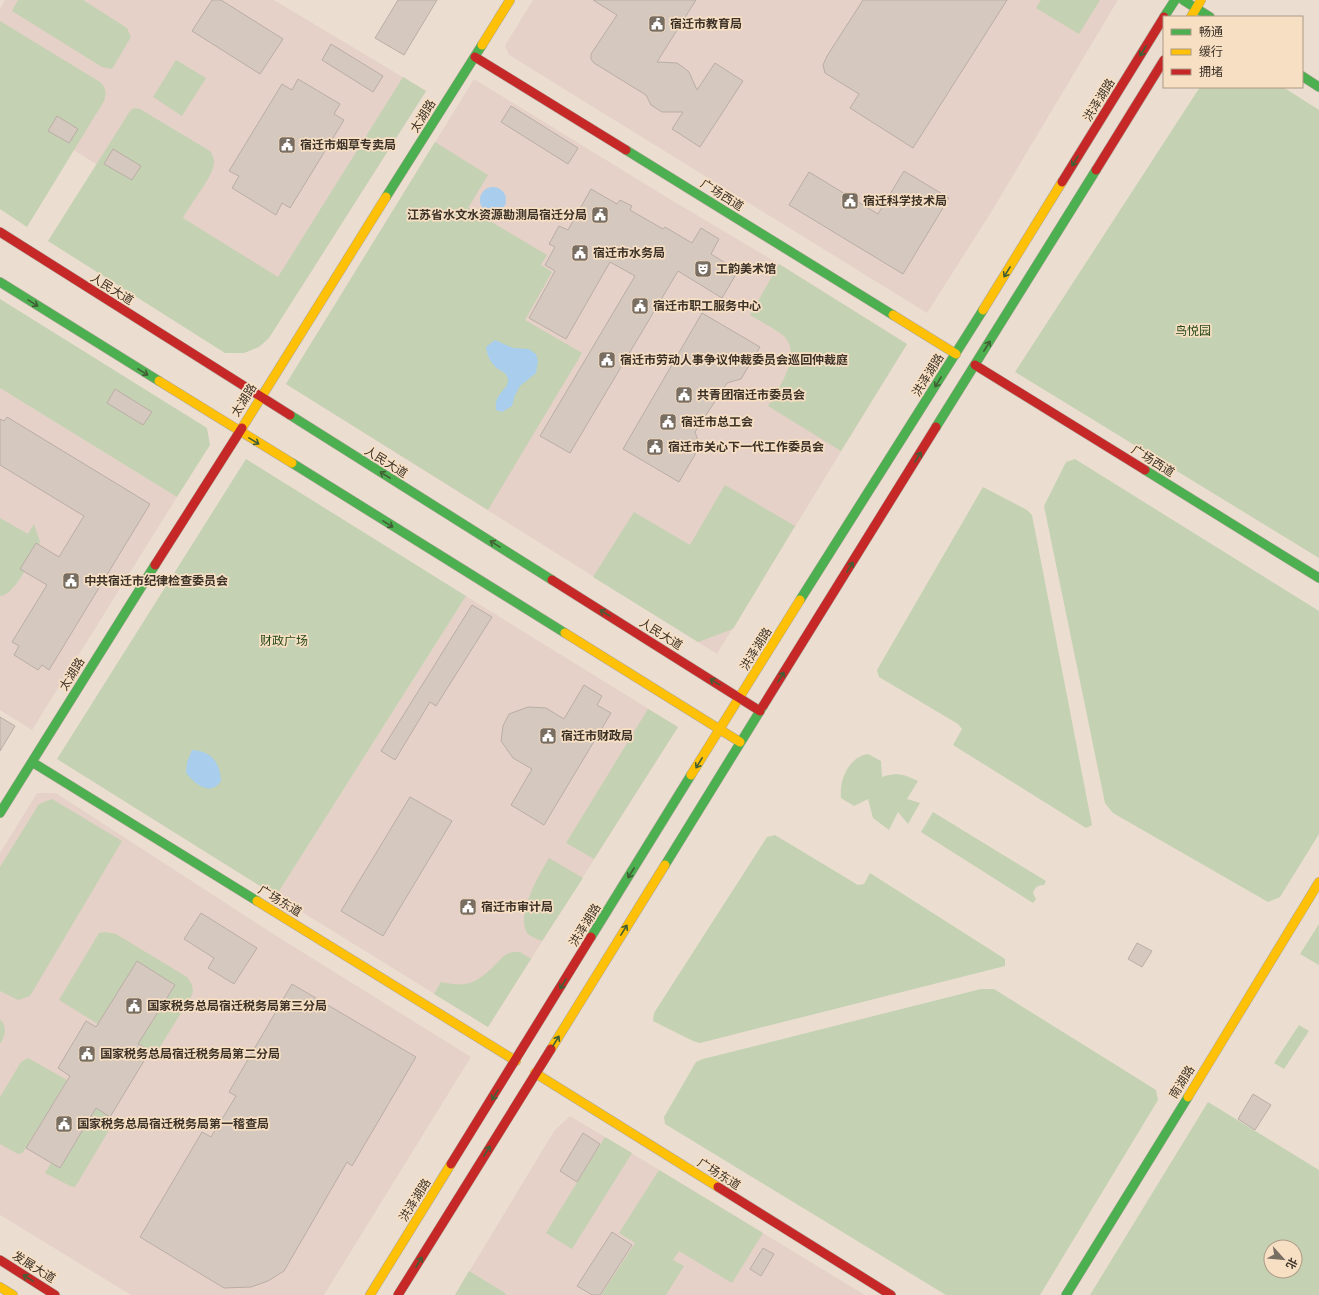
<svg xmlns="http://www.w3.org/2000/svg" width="1319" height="1295" font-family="Arial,'Noto Sans SC',sans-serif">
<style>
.commercial{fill:#e5d1c8}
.green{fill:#c4d1b2;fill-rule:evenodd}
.water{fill:#a8cded}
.building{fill:#d4c8bf;stroke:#baada5}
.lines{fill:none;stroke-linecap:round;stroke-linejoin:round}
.fast-casing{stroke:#afa59a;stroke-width:10}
.slow-casing{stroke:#afa59a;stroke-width:10}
.jam-casing{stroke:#afa59a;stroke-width:10}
.fast{stroke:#4caf50;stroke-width:9}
.slow{stroke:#ffc107;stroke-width:9}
.jam{stroke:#c62828;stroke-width:9}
.oneway{stroke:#425e35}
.labels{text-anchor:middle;stroke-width:3.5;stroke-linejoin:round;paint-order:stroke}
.poi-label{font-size:12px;font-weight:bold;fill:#3c3227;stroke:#f7dfc4;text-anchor:start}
.street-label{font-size:12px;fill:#3c3227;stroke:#f7dfc4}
.park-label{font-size:12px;fill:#254815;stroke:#f7dfc4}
</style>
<rect width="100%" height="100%" fill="#ebded0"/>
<!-- commercial -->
<path class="commercial" d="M5,0h269l152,91 -127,200 -299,-187v-95z
M533,0h585l-128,214 -63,99 -418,-258 -4,-9 2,-4z
M474,79l199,122 106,63 128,80 -190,310 -431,-270z
M0,388l177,109 -145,233 -32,-20z
M466,596l212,131 -190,300 -212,-131z
M37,793h19l219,142 196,122 -147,238h-193l-131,-80v-362z
M570,1116l35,21 260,158h-410l99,-164z"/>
<!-- green -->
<path class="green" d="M18,0h65l44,28 4,9 -19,32 -10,-2 -90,-56z
M1041,0h59l-21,34 -43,-26z
M0,21l100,61c6,6 7,10 4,19l-77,126 -27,-18z
M176,60l30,18 -24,38 -29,-19z
M403,77l23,14 -157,247 -10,9 -15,6h-19l-177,-112 82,-130 4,-3 6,1 70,42c2,3 4,7 4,12 -1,14 -24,41 -31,55l95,59z
M1200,87h83l36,23v448l-304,-186z
M435,142l53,33 -20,33 79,47 -6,10 11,7 -27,48 57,33 -94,157 -202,-126z
M779,264l128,80 -66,107 -73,-45c10,-17 35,-51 16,-70 -10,-8 -24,-15 -34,-21z
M0,299l207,129 3,17 -33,52 -177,-109z
M246,459l220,137 -190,300 -219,-137z
M1075,459l244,152v223l-39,63 -12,5 -155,-89 -8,-10 -61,-297 22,-44z
M725,485l70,41 -62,103 -35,13 -105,-65 41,-65 56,33z
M983,487l44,23 5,5 60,310 -6,3 -133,-83 9,-16 -4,-5 -79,-47 -2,-7z
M0,518l28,16 6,-10 6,18c-8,14 -24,53 -40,54z
M648,709l30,18 -84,132 -28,-16z
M868,754l13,7 1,16c14,-5 22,-3 36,4l-11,18 13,4 -12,21 -10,-12 -9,18 -16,-12 -5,-19 -14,7 -13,-8c-2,-19 8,-41 27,-44z
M52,799l70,42 -92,155 -12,4 -18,-9v-124l39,-63z
M933,812l113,69 -2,4c-6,0 -9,2 -11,8l3,6 -3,4 -112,-71z
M775,835l83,50 6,-1 6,-11 135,86v7l-305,77 -7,-2 -40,-20 1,-8 113,-176z
M549,858l34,20 -41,63c-4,-2 -11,-4 -14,-7 -14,-17 12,-61 21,-76z
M1319,924v41l-19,-11z
M105,932l11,2 71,43c5,6 7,11 5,18l-37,60 -17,-11 37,-59 -38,-24 -39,63 -39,-24 40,-67z
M513,952h7l11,7 -43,68 -54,-33 7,-12c27,6 36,1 55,-18 7,-7 8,-10 17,-12z
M981,989h13l162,101 2,10 -118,195h-94l-281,-171 -1,-7 32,-55 7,-3z
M0,1019c8,9 5,16 0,25z
M1299,1025l10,6 -25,38 -10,-6z
M28,1058l39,22 -41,68 -4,5 -4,1 -18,-10v-47l21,-35z
M1208,1102l111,68v125h-229zM1271,1247h24v24h-24z
M96,1108l19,12 -38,64 -3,3 -4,-1 -25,-13 6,-10 9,5z
M605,1137l27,16 -60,96 -26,-16z
M659,1170l104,63 -31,50 -53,-32 -6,9 11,6 -18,29h-65l34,-52 -16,-10z
M469,1271l36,22 1,2h-51z"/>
<!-- water -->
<path class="water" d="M480 200a13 13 0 1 1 26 0a13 13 0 1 1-26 0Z
M495,340l18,8 16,1 7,5 2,7 -2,12 -16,13 -5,9 -3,11 -10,6 -6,-2c-2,-19 13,-19 12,-31 -2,-9 -11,-8 -15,-15 -4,-4 -6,-11 -7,-17z
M192,750c20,1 28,13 29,31 -11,16 -26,3 -35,-8l1,-11z"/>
<!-- building -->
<path class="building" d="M212,0h9l62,39 -23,35 -68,-43z
M398,0h39l-33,55 -29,-17z
M593,0h103l-39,62 20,1 6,4 6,5 8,18 18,-27 28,18 -43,66 -28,-18 11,-17h-21l-11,-7 -5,-10 -52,-32 -3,-4v-5l26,-39z
M863,0h144l-94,148 -63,-40 9,-14 -34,-21 -2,-8 4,-9z
M331,44l52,32 -10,16 -51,-32z
M298,79l42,25 -6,10 10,6 -54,88 -8,-5 -6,12 -44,-27 7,-12 -10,-5 53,-87 10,6z
M511,106l67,42 -10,16 -67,-42z
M57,116l21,13 -9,14 -21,-12z
M113,149l28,17 -9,14 -28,-16z
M904,171l45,27 -46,76 -114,-69 20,-33 69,42z
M591,189l26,15 3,-4 12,6 -2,4 33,19 2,-2 27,16 9,-15 18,11 -8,15 27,17 -16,27 -44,-27 -108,182 -30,-17 95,-160 -25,-14 -44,77 -37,-21 26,-47 -10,-6 10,-18 -6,-3 10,-18 9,4z
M702,313l58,34 -19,32 -14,4 -32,49 5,14 -21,36 -56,-33z
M115,389l37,23 -9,13 -36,-22z
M7,417l143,87 -101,166 -7,-5 -4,5 -24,-15 5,-9 -7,-4 35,-57 -27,-16 16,-26 23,14 25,-41 -84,-51v-46l4,2z
M472,605l20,12 -56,89 -6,-4 -35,58 -14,-9z
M584,685l18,11 -5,9 14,8 -67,112 -33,-20 21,-36 -19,-11 -12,-17 2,-15 6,-12 19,-7 18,1 18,11z
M0,717l15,9 -15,25z
M410,797l42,24 -69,115 -42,-25z
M201,913l56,35 -23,36 -26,-16 6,-10 -30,-19z
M1137,943l15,8 -10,16 -14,-8z
M137,961l38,24 -37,59 12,7 -40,66 -14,-9 -36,60 -34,-20 44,-72 -12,-8 28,-47 10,6z
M292,984l124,73 -64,109 -5,-4 -63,109 -16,10 -17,6 -27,1 -84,-51 62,-105 9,5 25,-41 -7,-4z
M1253,1094l18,11 -16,25 -17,-11z
M583,1133l17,11 -23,38 -17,-11z
M612,1232l20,13 -32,50h-8l-15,-9z
M763,1248l11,6 -13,22 -11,-7z"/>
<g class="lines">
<defs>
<path id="fast" d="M1183,0l27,17
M1164,17l11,-17
M1302,76l17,11
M626,150l267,165
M386,197l96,-152
M0,282l159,99
M290,415l262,165
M936,427l160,-257
M292,463l273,170
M1145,470l174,108
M800,600l183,-290
M32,762l225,139
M0,813l155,-248
M665,865l98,-159
M591,937l100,-162
M1066,1295l122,-198"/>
<path id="slow" d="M1191,17l10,-17
M482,45l28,-45
M983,310l79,-128
M893,315l63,39
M159,381l133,82
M242,428l144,-231
M565,633l175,109
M691,775l109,-175
M257,901l259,160
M551,1049l114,-184
M535,1073l183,114
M1188,1097l131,-215
M0,1287l13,8
M370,1295l81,-131"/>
<path id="jam" d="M475,57l151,93
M1096,170l68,-110
M1062,182l102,-165
M0,232l290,183
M975,365l170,105
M155,565l87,-137
M552,580l208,131
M763,706l173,-279
M451,1164l140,-227
M718,1187l173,108
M0,1260l55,35
M398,1295l153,-246"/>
</defs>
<!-- fast casing -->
<use href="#fast" class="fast-casing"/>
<!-- slow casing -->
<use href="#slow" class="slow-casing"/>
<!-- jam casing -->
<use href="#jam" class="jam-casing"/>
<!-- fast -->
<use href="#fast" class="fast"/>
<!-- slow -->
<use href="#slow" class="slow"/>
<!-- jam -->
<use href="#jam" class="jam"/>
</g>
<!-- one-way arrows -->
<defs><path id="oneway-shaft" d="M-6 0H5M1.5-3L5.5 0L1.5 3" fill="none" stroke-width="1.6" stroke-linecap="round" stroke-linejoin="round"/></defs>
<g class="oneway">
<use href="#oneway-shaft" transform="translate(1143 51) rotate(122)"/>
<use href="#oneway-shaft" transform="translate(1075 161) rotate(122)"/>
<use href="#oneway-shaft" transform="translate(1007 272) rotate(122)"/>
<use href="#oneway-shaft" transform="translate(33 303) rotate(32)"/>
<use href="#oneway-shaft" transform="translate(987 346) rotate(-58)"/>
<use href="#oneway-shaft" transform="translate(143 372) rotate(32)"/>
<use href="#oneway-shaft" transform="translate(938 382) rotate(122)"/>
<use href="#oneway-shaft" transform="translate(254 441) rotate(32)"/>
<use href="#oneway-shaft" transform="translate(918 457) rotate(-58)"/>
<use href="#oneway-shaft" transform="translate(385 475) rotate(-148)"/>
<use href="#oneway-shaft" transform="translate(388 524) rotate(32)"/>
<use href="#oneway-shaft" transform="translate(495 544) rotate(-148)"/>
<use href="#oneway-shaft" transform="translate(850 567) rotate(-58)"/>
<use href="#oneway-shaft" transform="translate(605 613) rotate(-148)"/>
<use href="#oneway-shaft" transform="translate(781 677) rotate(-58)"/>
<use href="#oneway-shaft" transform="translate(715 682) rotate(-148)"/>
<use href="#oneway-shaft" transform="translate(699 763) rotate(122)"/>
<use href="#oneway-shaft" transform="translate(631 873) rotate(122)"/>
<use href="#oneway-shaft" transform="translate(624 930) rotate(-58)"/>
<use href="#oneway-shaft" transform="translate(563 984) rotate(122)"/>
<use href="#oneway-shaft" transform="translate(556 1041) rotate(-58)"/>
<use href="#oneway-shaft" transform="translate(495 1095) rotate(122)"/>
<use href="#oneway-shaft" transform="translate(487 1151) rotate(-58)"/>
<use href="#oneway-shaft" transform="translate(419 1262) rotate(-58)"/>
<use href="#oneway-shaft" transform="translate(28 1278) rotate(-148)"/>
</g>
<!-- icons -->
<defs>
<symbol id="civic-square" viewBox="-11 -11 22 22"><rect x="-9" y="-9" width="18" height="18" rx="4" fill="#796e62" stroke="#f7dfc4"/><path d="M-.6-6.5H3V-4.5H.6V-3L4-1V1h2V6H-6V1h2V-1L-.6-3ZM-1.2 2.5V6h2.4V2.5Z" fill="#fff"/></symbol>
<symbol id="theatre-square" viewBox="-11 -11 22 22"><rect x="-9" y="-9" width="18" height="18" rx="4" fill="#796e62" stroke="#f7dfc4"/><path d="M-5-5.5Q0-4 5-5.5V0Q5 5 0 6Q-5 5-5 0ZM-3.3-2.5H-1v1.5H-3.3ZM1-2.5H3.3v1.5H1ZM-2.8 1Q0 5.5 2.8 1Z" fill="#fff"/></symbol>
</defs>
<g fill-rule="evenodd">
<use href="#civic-square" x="647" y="14" width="20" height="20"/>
<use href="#civic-square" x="277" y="135" width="20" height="20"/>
<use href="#civic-square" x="840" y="191" width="20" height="20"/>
<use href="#civic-square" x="590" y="205" width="20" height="20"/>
<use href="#civic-square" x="570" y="243" width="20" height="20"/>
<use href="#theatre-square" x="693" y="259" width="20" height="20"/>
<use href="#civic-square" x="630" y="296" width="20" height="20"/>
<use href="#civic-square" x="597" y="350" width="20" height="20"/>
<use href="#civic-square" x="674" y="385" width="20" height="20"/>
<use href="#civic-square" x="658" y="412" width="20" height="20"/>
<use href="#civic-square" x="645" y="437" width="20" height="20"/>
<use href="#civic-square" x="61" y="571" width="20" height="20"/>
<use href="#civic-square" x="538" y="726" width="20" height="20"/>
<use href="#civic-square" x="458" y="897" width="20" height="20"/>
<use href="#civic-square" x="124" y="996" width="20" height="20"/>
<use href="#civic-square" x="77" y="1044" width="20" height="20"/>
<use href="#civic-square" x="54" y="1114" width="20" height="20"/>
</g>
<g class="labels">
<!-- poi labels -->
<g class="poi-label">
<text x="670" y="28">宿迁市教育局</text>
<text x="300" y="149">宿迁市烟草专卖局</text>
<text x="863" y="205">宿迁科学技术局</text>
<text x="587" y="219" text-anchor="end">江苏省水文水资源勘测局宿迁分局</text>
<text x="593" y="257">宿迁市水务局</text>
<text x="716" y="273">工韵美术馆</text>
<text x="653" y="310">宿迁市职工服务中心</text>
<text x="620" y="364">宿迁市劳动人事争议仲裁委员会巡回仲裁庭</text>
<text x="697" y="399">共青团宿迁市委员会</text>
<text x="681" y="426">宿迁市总工会</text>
<text x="668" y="451">宿迁市关心下一代工作委员会</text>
<text x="84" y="585">中共宿迁市纪律检查委员会</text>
<text x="561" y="740">宿迁市财政局</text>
<text x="481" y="911">宿迁市审计局</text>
<text x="147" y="1010">国家税务总局宿迁税务局第三分局</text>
<text x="100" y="1058">国家税务总局宿迁税务局第二分局</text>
<text x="77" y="1128">国家税务总局宿迁税务局第一稽查局</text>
</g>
<!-- street labels -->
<g class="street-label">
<text transform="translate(1099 100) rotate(-58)" y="4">洪泽湖路</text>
<text transform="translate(423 116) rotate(-58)" y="4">太湖路</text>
<text transform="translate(722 195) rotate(32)" y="4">广场西道</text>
<text transform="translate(112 289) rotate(32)" y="4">人民大道</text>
<text transform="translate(928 375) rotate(-58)" y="4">洪泽湖路</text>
<text transform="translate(244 400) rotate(-58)" y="4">太湖路</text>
<text transform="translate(1153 461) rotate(32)" y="4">广场西道</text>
<text transform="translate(386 462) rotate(32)" y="4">人民大道</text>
<text transform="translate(661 634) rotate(32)" y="4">人民大道</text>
<text transform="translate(756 649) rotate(-58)" y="4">洪泽湖路</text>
<text transform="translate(72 674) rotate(-58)" y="4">太湖路</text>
<text transform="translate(280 901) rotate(31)" y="4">广场东道</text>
<text transform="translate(585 925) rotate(-58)" y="4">洪泽湖路</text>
<text transform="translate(1182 1082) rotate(-58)" y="4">南湖路</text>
<text transform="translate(719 1174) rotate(32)" y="4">广场东道</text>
<text transform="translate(415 1200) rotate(-58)" y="4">洪泽湖路</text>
<text transform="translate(34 1267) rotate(32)" y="4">发展大道</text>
</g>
<!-- park labels -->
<g class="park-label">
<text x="1193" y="335">鸟悦园</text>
<text x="284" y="645">财政广场</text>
</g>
</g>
<!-- legend -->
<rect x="1163" y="16" width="140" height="72" fill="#f7dfc4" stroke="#ac9a85"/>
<rect x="1171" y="29" width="20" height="6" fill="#4caf50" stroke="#ac9a85"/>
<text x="1199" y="36" font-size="12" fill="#3c3227">畅通</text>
<rect x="1171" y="49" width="20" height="6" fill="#ffc107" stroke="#ac9a85"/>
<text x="1199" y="56" font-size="12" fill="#3c3227">缓行</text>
<rect x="1171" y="69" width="20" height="6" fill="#c62828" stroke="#ac9a85"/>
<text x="1199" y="76" font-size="12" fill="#3c3227">拥堵</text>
<!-- north arrow -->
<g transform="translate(1283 1259) rotate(117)"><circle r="19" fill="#f7dfc4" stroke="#ac9a85"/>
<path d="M0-3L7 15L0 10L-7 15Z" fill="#796e62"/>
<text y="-6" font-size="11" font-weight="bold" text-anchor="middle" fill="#3c3227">北</text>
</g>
</svg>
